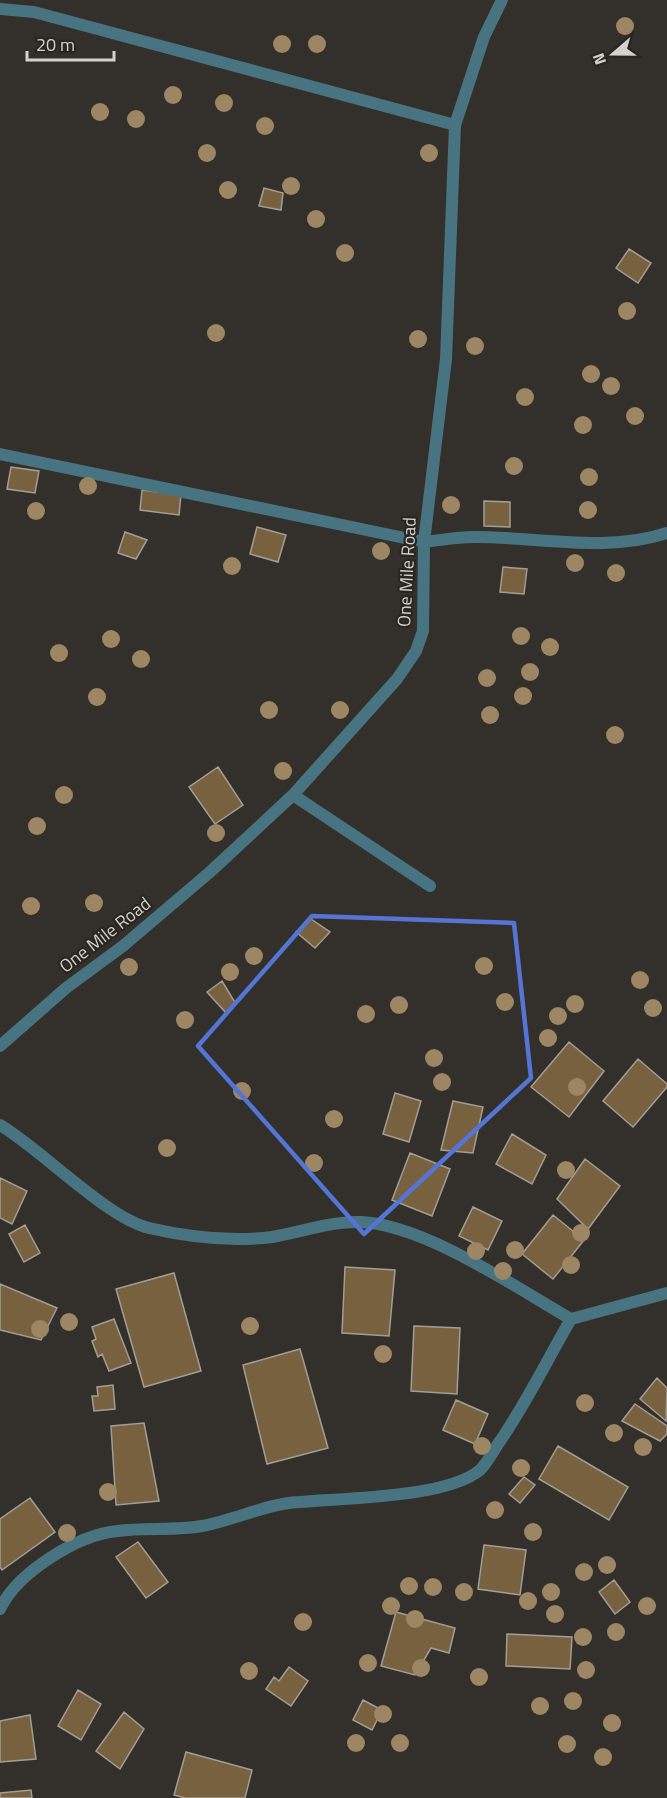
<svg xmlns="http://www.w3.org/2000/svg" width="667" height="1798" font-family="'Titillium Web',sans-serif">
<style>
.building{fill:#77613f;stroke:#a19d97;stroke-width:1.5}
.lines{fill:none;stroke-linecap:round;stroke-linejoin:round}
.street{stroke:#487481;stroke-width:12}
.tree{fill:#9c8663}
.marked{fill:none;stroke:#5475d5;stroke-width:4.5;stroke-linejoin:round}
.labels{text-anchor:middle;stroke-width:4.5;stroke-linejoin:round;paint-order:stroke}
.street-label{font-size:18px;fill:#d4d1ce;stroke:#292622}
</style>
<rect width="100%" height="100%" fill="#33302b"/>
<!-- building -->
<path class="building" d="M264,188l19,5 -2,17 -22,-4z
M629,249l22,14 -13,20 -22,-15z
M11,467l28,4 -4,22 -28,-4z
M142,490l39,5 -2,20 -39,-5z
M484,501l26,1v25l-26,-1z
M257,527l29,8 -8,27 -28,-8z
M125,532l22,8 -11,19 -18,-6z
M503,567l24,2 -3,25 -24,-2z
M218,767l25,38 -28,19 -26,-37z
M311,919l19,13 -15,16 -19,-16z
M222,981l14,23 -10,9 -19,-21z
M569,1042l35,29 -35,46 -38,-30z
M638,1059l29,25v3l-34,40 -30,-26z
M395,1093l26,8 -12,41 -26,-8z
M453,1101l30,6 -10,46 -32,-3z
M512,1134l34,21 -14,29 -36,-20z
M410,1153l40,16 -18,47 -40,-16z
M585,1159l35,27 -32,43 -31,-30z
M0,1178l27,13 -15,33 -12,-6z
M473,1207l29,14 -14,29 -29,-14z
M553,1215l31,25 -31,39 -31,-25z
M25,1225l15,28 -16,9 -15,-28z
M345,1267l50,3 -6,66 -47,-3z
M174,1273l27,98 -57,16 -28,-98z
M0,1284l57,24 -16,32 -41,-10z
M114,1319l17,44 -22,8 -7,-17 -4,3 -6,-16 4,-2 -4,-12z
M414,1326l46,2 -3,66 -46,-3z
M300,1349l28,99 -61,16 -24,-99z
M657,1378l10,10 -1,33 -26,-22z
M113,1385l2,24 -21,2 -2,-15h6l-1,-9z
M456,1400l32,14 -13,30 -32,-14z
M635,1404l32,22v8l-7,7 -38,-20z
M144,1423l15,78 -43,4 -5,-79z
M558,1446l70,41 -19,33 -70,-41z
M524,1477l11,8 -15,18 -11,-9z
M30,1498l25,34 -53,38 -2,-3v-48z
M138,1542l30,40 -22,16 -30,-41z
M484,1545l42,5 -6,45 -42,-6z
M614,1580l16,22 -15,12 -16,-22z
M396,1612l59,16 -6,25 -18,-5 -16,27 -34,-9z
M507,1634l65,3 -2,32 -64,-3z
M289,1667l19,14 -17,25 -25,-17 8,-12 5,4z
M78,1690l23,14 -20,36 -23,-14z
M363,1700l19,10 -10,20 -19,-10z
M124,1712l20,17 -24,40 -24,-18z
M30,1715l6,44 -36,3v-41z
M186,1752l66,18 -7,28h-60l-11,-3z
M31,1790l1,8h-32v-5z"/>
<g class="lines">
<!-- street -->
<path class="street" d="M0,9l34,3 421,113
M0,454l424,88c17,-2 34,-5 51,-5 63,0 132,16 192,-4
M293,795l137,91
M0,1046l66,-58 57,-42 87,-74 83,-77 104,-116 19,-28 7,-20 1,-89 22,-183 9,-234 29,-88 18,-37
M0,1125c42,25 107,93 149,103 39,9 83,14 123,9 29,-5 60,-16 89,-15 64,3 154,65 210,97
M0,1609c17,-36 77,-74 117,-78 29,-4 57,0 85,-5 33,-6 64,-22 97,-24 44,-4 148,-4 181,-32 7,-7 13,-18 18,-26 28,-40 49,-84 73,-125l96,-26"/>
</g>
<!-- trees -->
<g class="tree">
<circle cx="625" cy="26" r="9"/>
<circle cx="282" cy="44" r="9"/>
<circle cx="317" cy="44" r="9"/>
<circle cx="173" cy="95" r="9"/>
<circle cx="224" cy="103" r="9"/>
<circle cx="100" cy="112" r="9"/>
<circle cx="136" cy="119" r="9"/>
<circle cx="265" cy="126" r="9"/>
<circle cx="207" cy="153" r="9"/>
<circle cx="429" cy="153" r="9"/>
<circle cx="291" cy="186" r="9"/>
<circle cx="228" cy="190" r="9"/>
<circle cx="316" cy="219" r="9"/>
<circle cx="345" cy="253" r="9"/>
<circle cx="627" cy="311" r="9"/>
<circle cx="216" cy="333" r="9"/>
<circle cx="418" cy="339" r="9"/>
<circle cx="475" cy="346" r="9"/>
<circle cx="591" cy="374" r="9"/>
<circle cx="611" cy="386" r="9"/>
<circle cx="525" cy="397" r="9"/>
<circle cx="635" cy="416" r="9"/>
<circle cx="583" cy="425" r="9"/>
<circle cx="514" cy="466" r="9"/>
<circle cx="589" cy="477" r="9"/>
<circle cx="88" cy="486" r="9"/>
<circle cx="451" cy="505" r="9"/>
<circle cx="588" cy="510" r="9"/>
<circle cx="36" cy="511" r="9"/>
<circle cx="381" cy="551" r="9"/>
<circle cx="575" cy="563" r="9"/>
<circle cx="232" cy="566" r="9"/>
<circle cx="616" cy="573" r="9"/>
<circle cx="521" cy="636" r="9"/>
<circle cx="111" cy="639" r="9"/>
<circle cx="550" cy="647" r="9"/>
<circle cx="59" cy="653" r="9"/>
<circle cx="141" cy="659" r="9"/>
<circle cx="530" cy="672" r="9"/>
<circle cx="487" cy="678" r="9"/>
<circle cx="523" cy="696" r="9"/>
<circle cx="97" cy="697" r="9"/>
<circle cx="269" cy="710" r="9"/>
<circle cx="340" cy="710" r="9"/>
<circle cx="490" cy="715" r="9"/>
<circle cx="615" cy="735" r="9"/>
<circle cx="283" cy="771" r="9"/>
<circle cx="64" cy="795" r="9"/>
<circle cx="37" cy="826" r="9"/>
<circle cx="216" cy="833" r="9"/>
<circle cx="94" cy="903" r="9"/>
<circle cx="31" cy="906" r="9"/>
<circle cx="254" cy="956" r="9"/>
<circle cx="484" cy="966" r="9"/>
<circle cx="129" cy="967" r="9"/>
<circle cx="230" cy="972" r="9"/>
<circle cx="640" cy="980" r="9"/>
<circle cx="505" cy="1002" r="9"/>
<circle cx="575" cy="1004" r="9"/>
<circle cx="399" cy="1005" r="9"/>
<circle cx="653" cy="1008" r="9"/>
<circle cx="366" cy="1014" r="9"/>
<circle cx="558" cy="1016" r="9"/>
<circle cx="185" cy="1020" r="9"/>
<circle cx="548" cy="1038" r="9"/>
<circle cx="434" cy="1058" r="9"/>
<circle cx="442" cy="1082" r="9"/>
<circle cx="577" cy="1087" r="9"/>
<circle cx="242" cy="1091" r="9"/>
<circle cx="334" cy="1119" r="9"/>
<circle cx="167" cy="1148" r="9"/>
<circle cx="314" cy="1163" r="9"/>
<circle cx="566" cy="1170" r="9"/>
<circle cx="581" cy="1233" r="9"/>
<circle cx="515" cy="1250" r="9"/>
<circle cx="476" cy="1251" r="9"/>
<circle cx="571" cy="1265" r="9"/>
<circle cx="503" cy="1271" r="9"/>
<circle cx="69" cy="1322" r="9"/>
<circle cx="250" cy="1326" r="9"/>
<circle cx="40" cy="1329" r="9"/>
<circle cx="383" cy="1354" r="9"/>
<circle cx="585" cy="1403" r="9"/>
<circle cx="614" cy="1433" r="9"/>
<circle cx="482" cy="1446" r="9"/>
<circle cx="643" cy="1447" r="9"/>
<circle cx="521" cy="1468" r="9"/>
<circle cx="108" cy="1492" r="9"/>
<circle cx="495" cy="1510" r="9"/>
<circle cx="533" cy="1532" r="9"/>
<circle cx="67" cy="1533" r="9"/>
<circle cx="607" cy="1565" r="9"/>
<circle cx="584" cy="1572" r="9"/>
<circle cx="409" cy="1586" r="9"/>
<circle cx="433" cy="1587" r="9"/>
<circle cx="464" cy="1592" r="9"/>
<circle cx="551" cy="1592" r="9"/>
<circle cx="528" cy="1601" r="9"/>
<circle cx="391" cy="1606" r="9"/>
<circle cx="647" cy="1606" r="9"/>
<circle cx="555" cy="1614" r="9"/>
<circle cx="415" cy="1619" r="9"/>
<circle cx="303" cy="1622" r="9"/>
<circle cx="616" cy="1632" r="9"/>
<circle cx="583" cy="1637" r="9"/>
<circle cx="368" cy="1663" r="9"/>
<circle cx="421" cy="1668" r="9"/>
<circle cx="586" cy="1670" r="9"/>
<circle cx="249" cy="1671" r="9"/>
<circle cx="479" cy="1677" r="9"/>
<circle cx="573" cy="1701" r="9"/>
<circle cx="540" cy="1706" r="9"/>
<circle cx="383" cy="1714" r="9"/>
<circle cx="612" cy="1723" r="9"/>
<circle cx="356" cy="1743" r="9"/>
<circle cx="400" cy="1743" r="9"/>
<circle cx="567" cy="1744" r="9"/>
<circle cx="603" cy="1757" r="9"/>
</g>
<!-- marked area -->
<path class="marked" d="M312,916l202,7 17,155 -167,156 -166,-188z"/>
<g class="labels">
<!-- street labels -->
<g class="street-label">
<text transform="translate(407 572) rotate(-87)" y="6">One Mile Road</text>
<text transform="translate(105 935) rotate(-38)" y="6">One Mile Road</text>
</g>
</g>
<!-- north arrow -->
<g transform="translate(613 54) rotate(250)" stroke="#292622" stroke-width="4.5" paint-order="stroke">
<path d="M0-4.5L10 22L0 15L-10 22Z" fill="#d4d1ce"/>
<text y="-9" font-size="16" font-weight="bold" text-anchor="middle" fill="#d4d1ce">N</text>
</g>
<!-- scale -->
<path d="M27 51v9h87v-9" fill="none" stroke="#d4d1ce" stroke-width="3"/>
<text x="36" y="51" font-size="18" fill="#d4d1ce" stroke="#292622" stroke-width="4.5" paint-order="stroke">20 m</text>
</svg>
